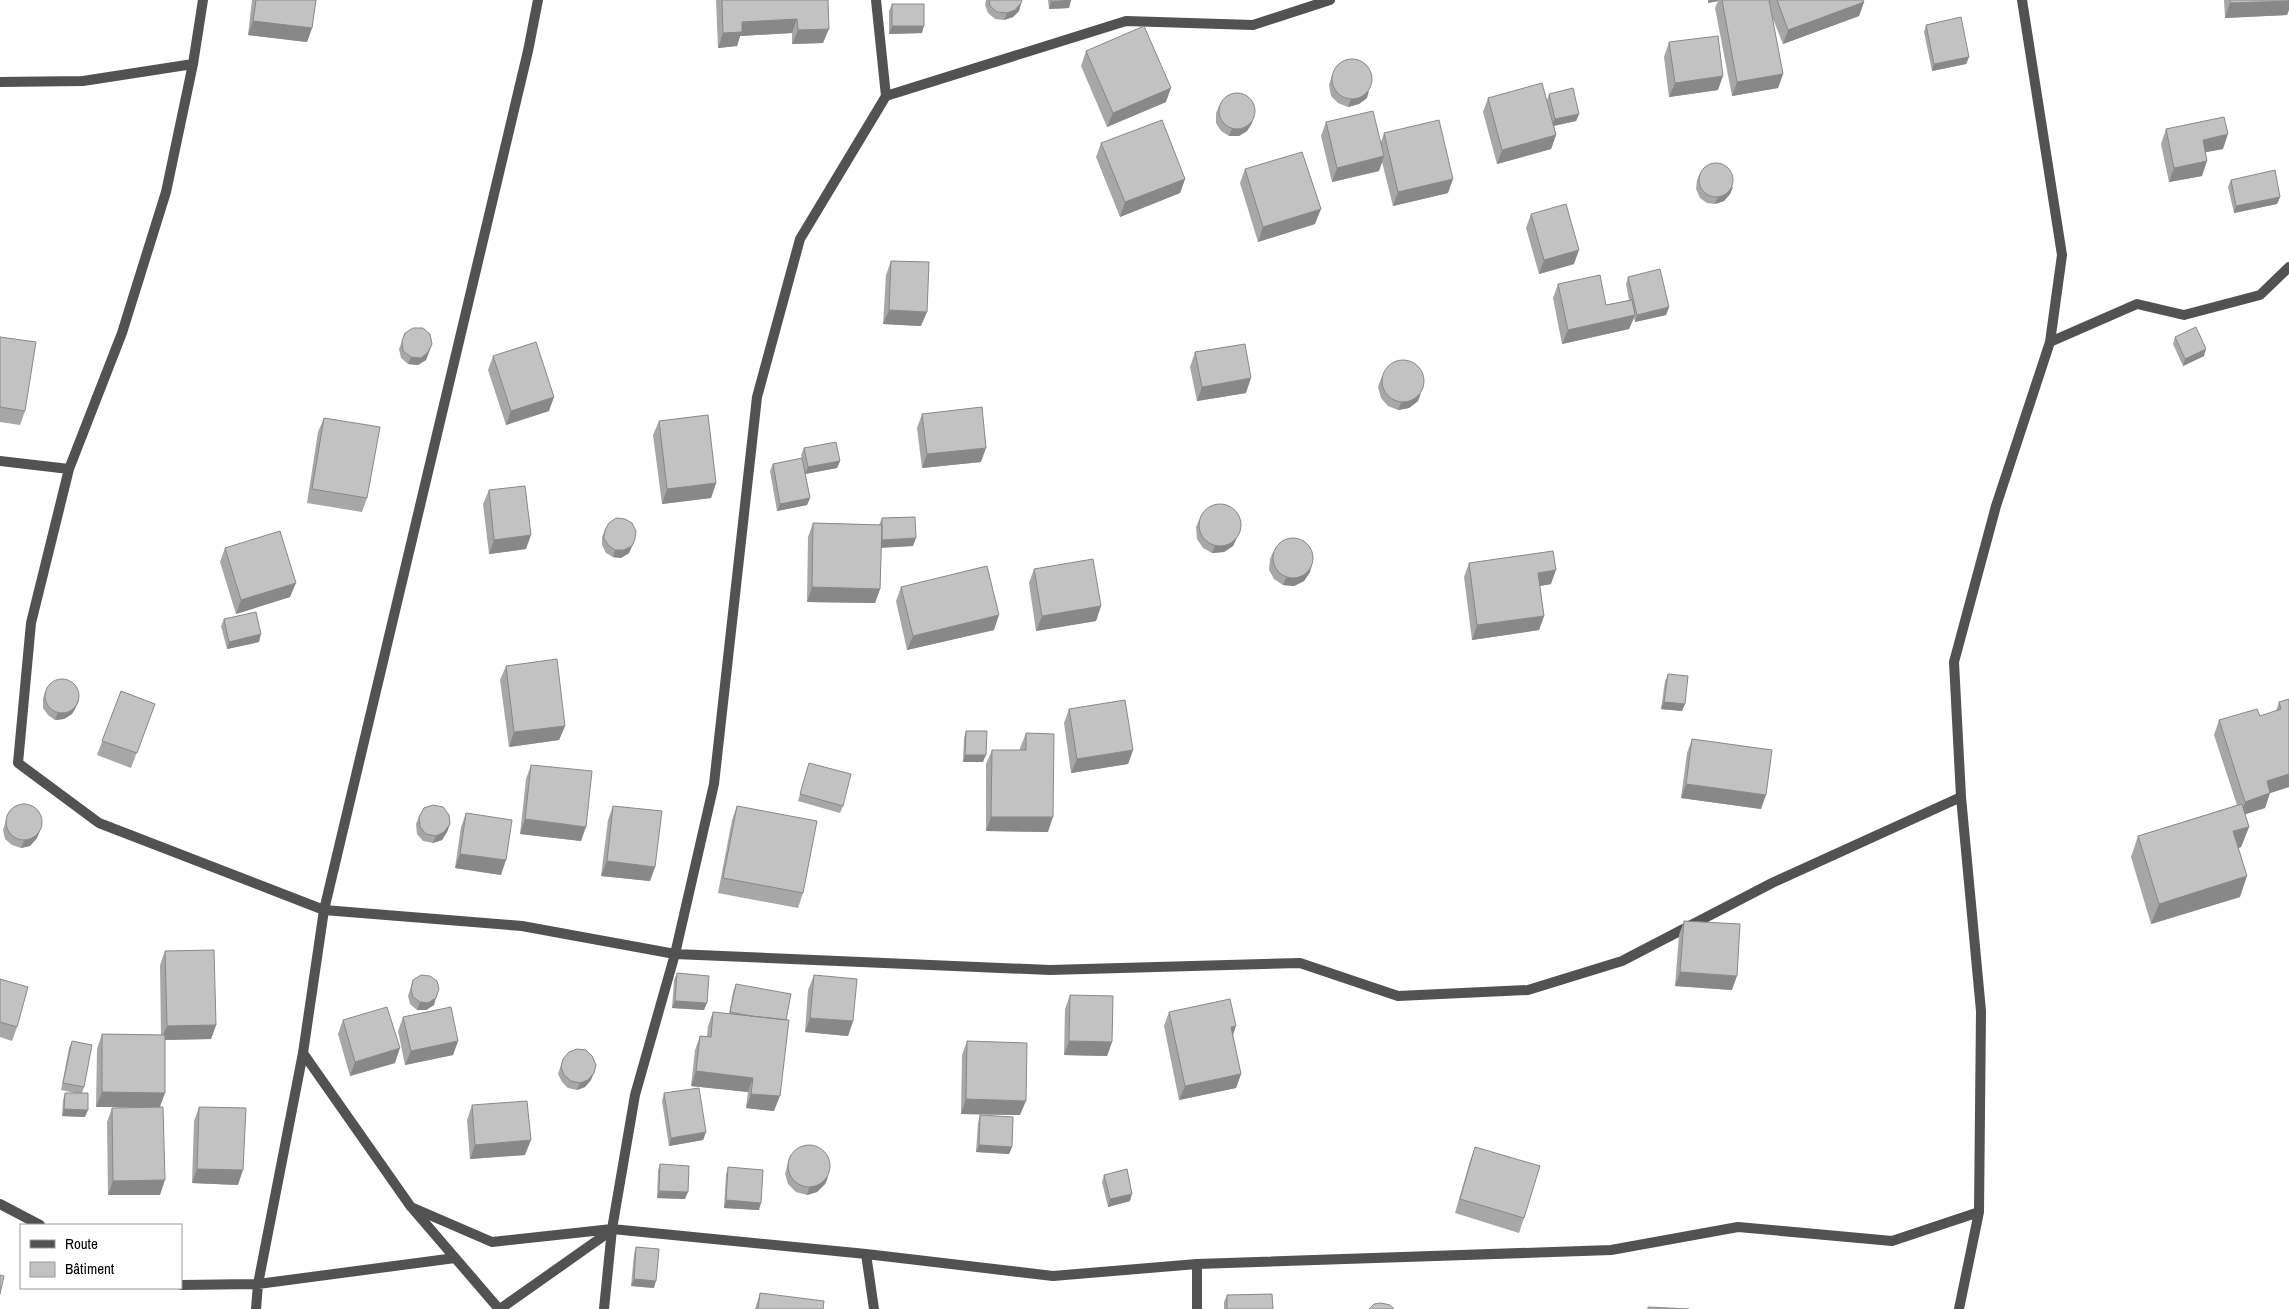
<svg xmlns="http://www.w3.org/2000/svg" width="2289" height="1309" font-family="'Archivo Narrow',sans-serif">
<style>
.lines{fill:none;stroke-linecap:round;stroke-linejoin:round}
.minor{stroke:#525252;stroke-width:10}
.wall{fill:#a7a7a7}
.shaded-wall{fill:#888}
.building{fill:#c2c2c2;stroke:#888}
</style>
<rect width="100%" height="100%" fill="#fff"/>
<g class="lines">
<!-- minor -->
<path class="minor" d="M203,0l-10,64 -27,128 -44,141 -53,136 -38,154 -13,140 81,60 225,87 198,16 153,28 375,16 250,-7 98,33 130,-6 94,-29 150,-78 189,-86
M0,82l83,-1 110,-17
M886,96l240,-75 127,4 77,-25
M2050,342l87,-38 47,11 76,-20 29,-28
M0,461l69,8
M303,1053l108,154 81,35 120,-13 254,25 187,22 144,-12 414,-14 127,-23 154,14 87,-29
M0,1204l40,21
M413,1209l86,100
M866,1254l8,55
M1197,1264v45
M181,1285l77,-1 197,-26
M256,1309l2,-25 45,-231 21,-143 204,-859 10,-51
M500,1309l112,-79
M604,1309l8,-80 23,-134 40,-141 39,-170 43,-387 43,-158 86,-143 -10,-96
M1959,1309l20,-97 2,-201 -20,-214 -7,-135 42,-156 54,-164 12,-87 -40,-255"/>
</g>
<!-- wall -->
<path class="wall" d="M252,0h64l-4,28 -5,14 -59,-7z
M716,0h112l-5,43 -31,1v-11l-52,3 -3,10 -19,2z
M986,0h36l-3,11 -6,6 -9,3 -9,-1 -7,-6 -3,-8z
M1048,0h23l-2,8 -20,1z
M1708,0h155l1,2 -5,14 -76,28 -12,-30 12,60 -5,14 -46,8 -17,-88 3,-7 -10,2z
M2224,0h65l-2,15 -62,3z
M892,4l30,29 -33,1v-23z
M1926,25l43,32 -3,7 -34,7 -8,-39z
M1669,42l49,48 -49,7 -5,-40z
M1086,51l80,51 -59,25 -26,-61z
M1332,75l35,23 -8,6 -11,3 -10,-4 -7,-7 -2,-11z
M1549,94l30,20 -3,7 -22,5 2,9 -5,14 -54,15 -14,-52 5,-14 59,2z
M1219,106l33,17 -5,8 -8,5h-10l-8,-5 -5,-8v-10z
M1326,122l55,20 3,-9 64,60 -55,13 -11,-44 -3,9 -47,11 -11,-46z
M2166,129l57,20 -18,3 -3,24 -33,6 -8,-38z
M1101,143l84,36 -5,14 -60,24 -24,-60z
M1245,169l70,55 -57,18 -18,-59z
M1700,173l33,14 -3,7 -6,7 -9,3 -8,-1 -7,-5 -4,-9 1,-9z
M2231,180l49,17 -3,7 -43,9 -6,-26z
M1531,214l43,50 -35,10 -13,-46z
M891,261l30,65 -38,-2 3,-49z
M1628,277l41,30 -3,8 -31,7 -1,-4 -5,11 -67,15 -9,-46 5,-14 48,21 23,-5 -3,-16z
M405,333l27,11 -6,16 -8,5 -10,-1 -7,-6 -2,-9z
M0,337l25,74 -5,14 -20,-3z
M2175,337l29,19 -21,10 -10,-22z
M1195,352l51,41 -49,8 -7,-34z
M493,356l56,55 -43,14 -18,-55z
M1382,376l36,25 -9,7 -11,2 -10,-4 -7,-8 -3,-11z
M922,414l59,48 -59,6 -5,-40z
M324,418l43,80 -5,14 -55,-9 11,-71z
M659,421l57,62 -5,15 -49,6 -9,-69z
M804,448l36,13 -3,7 -32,6 5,24 -3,7 -30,6 -7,-40 3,-7 29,-6 -1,-3z
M489,490l37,59 -37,5 -6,-50z
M882,518l31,28 -32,1 -1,42 -5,14 -68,-1 1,-65 5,-14 66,2z
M1199,520l42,9 -8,17 -9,6 -12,1 -9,-5 -6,-9 -1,-12z
M605,530l30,9 -6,14 -8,5 -8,-1 -7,-4 -4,-8v-8z
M225,548l65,49 -54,17 -16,-52z
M1273,552l37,20 -6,9 -10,5 -11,-1 -9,-6 -5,-9 1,-11z
M1469,563l82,21 -11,2 4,30 -5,14 -67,10 -8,-63z
M1034,569l67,37 -5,15 -60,10 -7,-48z
M901,587l93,43 -87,20 -11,-49z
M224,619l35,23 -32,7 -6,-23z
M506,666l59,60 -6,14 -50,7 -9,-67z
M1668,674l14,37 -21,-2 4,-28z
M121,691l34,13 -24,64 -34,-13z
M45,692l31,15 -4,7 -8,5 -9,1 -7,-5 -5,-7v-9z
M2289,699v88l-19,6 -5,15 -20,6 4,13 -8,20 -2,1 1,49 -89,27 -20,-67 7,-21 99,-31 -23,-70 5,-15 41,-4 16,-5 3,-9z
M1069,709l64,41 -5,14 -57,9 -7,-50z
M966,731l17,31h-20l1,-24z
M1026,733l22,99 -62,-1v-67l6,-14h28v-2z
M1692,739l69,70 -80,-11 6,-45z
M809,763l34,43 -3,7 -42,-12z
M531,765l50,76 -61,-7 6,-55z
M613,806l42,61 -5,14 -49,-5 7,-56z
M737,806l66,87 -5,15 -80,-15 14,-73z
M466,813l35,62 -46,-7 6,-41z
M8,814l29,24 -7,8 -9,2 -9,-3 -7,-6 -2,-9z
M419,817l31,7 -3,8 -5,8 -9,3 -10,-2 -6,-7 -1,-10z
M1684,921l48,69 -57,-4 4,-51z
M165,951l51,74 -5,14 -46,1 -5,67v88h-52l-1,-73 5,-14 29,-1h-45l1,-58 5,-15 59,1 -1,-70z
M677,973l27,37 -32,-2 2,-28z
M814,975l39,46 -5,15 -43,-4 3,-42z
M0,979l17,48 -5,14 -12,-4z
M413,980l21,25 -8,5h-9l-7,-6 -2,-8z
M736,984l50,36 -12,91 -28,-3 2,-16 -57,-6 4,-36 5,-14h7l1,-10 5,-14 16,2 4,-22z
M1070,995l42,47 -5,14 -43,-1 1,-46z
M1169,1012l64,23 8,39 -5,14 -57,12 -15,-74z
M403,1017l55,24 -5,14 -48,10 -7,-34z
M343,1020l52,43 -45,13 -12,-42z
M72,1041l12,46 -2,6 3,24 -23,-1 1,-16 2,-7h10l-14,-3 8,-42z
M967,1041l53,74 -59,-1 1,-59z
M563,1059l28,21 -6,7 -8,3 -9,-2 -6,-6 -4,-8z
M664,1093l42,39 -3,8 -34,6 -7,-45z
M472,1105l53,50 -55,4 -3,-39z
M199,1107l39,78 -46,-2 2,-62z
M980,1115l32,32 -3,7 -33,-2 2,-29z
M1475,1147l49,71 -5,15 -64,-20 15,-52z
M790,1155l38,22 -3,7 -8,8 -10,3 -11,-3 -8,-8 -3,-10z
M660,1164l25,35 -28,-1 1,-27z
M728,1167l31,43 -35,-2 2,-33z
M1104,1175l26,26 -22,6 -6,-25z
M636,1247l18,41 -23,-2 3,-32z
M760,1293l63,16h-68z
M1227,1295l46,14h-49v-7z"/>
<!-- shaded-wall -->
<path class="shaded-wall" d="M1071,0l-2,8 -20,1 2,-7z
M1709,0h9v1l-10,2z
M2289,1v9l-2,5 -62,3 5,-15z
M1864,2l-5,14 -76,28 5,-14z
M1021,3l-2,8 -6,6 -9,3 3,-7z
M797,19l-5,14 -52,3 -3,10 -19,2 5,-15 19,-11z
M253,21l59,7 -5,14 -59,-7z
M892,26h32l-2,7 -33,1z
M829,29l-6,14 -31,1 6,-14z
M1969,57l-3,7 -34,7 2,-7z
M1783,74l-5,14 -46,8 5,-14z
M1723,76l-5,14 -49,7 6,-14z
M1171,88l-5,14 -59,25 6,-14z
M1369,91l-2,7 -8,6 -11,3 3,-8z
M1579,114l-3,7 -24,5 3,-7z
M1254,115l-2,8 -5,8 -8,5h-10l3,-7z
M2228,134l-5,15 -26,5 6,-14z
M1556,135l-5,14 -54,15 5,-14z
M1384,156l-5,15 -47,11 5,-14z
M2207,161l-5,15 -33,6 5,-14z
M1185,179l-5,14 -60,24 5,-15z
M1453,179l-5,14 -55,13 5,-14z
M1733,187l-3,7 -6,7 -9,3 3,-7z
M2280,197l-3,7 -43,9 2,-7z
M1321,209l-6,15 -57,18 5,-15z
M1579,250l-5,14 -35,10 5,-14z
M1669,307l-3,8 -31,7 2,-7z
M889,310l38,2 -6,14 -38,-2z
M1635,315l-6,14 -67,15 6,-14z
M432,344l-6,16 -8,5 -10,-1 3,-7z
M2206,349l-2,7 -21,10 2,-7z
M1251,378l-5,15 -49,8 5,-14z
M1421,393l-3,8 -9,7 -11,2 3,-7z
M554,397l-5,14 -43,14 5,-14z
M986,448l-5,14 -59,6 5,-14z
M840,461l-3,7 -32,6 3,-7z
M716,483l-5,15 -49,6 5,-15z
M810,498l-3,7 -30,6 3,-7z
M1241,529l-8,17 -9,6 -12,1 3,-7z
M531,535l-5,14 -37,5 5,-14z
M916,538l-3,8 -33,2 2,-8z
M635,539l-6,14 -8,5 -8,-1 2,-7z
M1312,565l-2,7 -6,9 -10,5 -11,-1 3,-7z
M1556,570l-5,14 -18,3 5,-14z
M296,583l-6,14 -54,17 5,-14z
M812,587l68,2 -5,14 -68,-1z
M1101,606l-5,15 -60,10 6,-15z
M999,615l-5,15 -87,20 6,-14z
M1544,616l-5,14 -67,10 5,-15z
M261,634l-2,8 -32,7 2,-7z
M79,700l-3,7 -4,7 -8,5 -9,1 3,-8z
M1664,702l21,2 -3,7 -21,-2z
M565,726l-6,14 -50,7 5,-15z
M1133,750l-5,14 -57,9 6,-14z
M965,755h21l-3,7h-20z
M2289,774v13l-28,9 6,-15z
M1686,784l80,11 -5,14 -80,-11z
M2270,793l-5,15 -25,8 5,-14z
M991,817h62l-5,15 -62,-1z
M525,819l61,8 -5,14 -61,-7z
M450,824l-3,8 -5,8 -9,3 3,-7z
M2249,827l-8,20 -15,5 7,-21z
M40,831l-3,7 -7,8 -9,2 3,-7z
M460,854l46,6 -5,15 -46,-7z
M607,861l48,6 -5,14 -49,-5z
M2247,876l-7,21 -89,27 8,-20z
M1680,972l57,4 -5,14 -57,-4z
M436,998l-2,7 -8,5h-9l3,-8z
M675,1001l32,2 -3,7 -32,-2z
M810,1018l43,3 -5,15 -43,-4z
M216,1025l-5,14 -50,1 6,-14z
M1236,1026l-5,15v-14z
M458,1041l-5,14 -48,10 6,-14z
M1069,1041l43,1 -5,14 -43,-1z
M400,1048l-5,15 -45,13 5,-14z
M696,1071l57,7 -5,14 -57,-6z
M594,1073l-3,7 -6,7 -8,3 3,-7z
M1241,1074l-5,14 -57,12 6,-14z
M102,1092l63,1 -5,14h-64z
M751,1094l29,2 -6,15 -28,-3z
M966,1099l60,2 -6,14 -59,-1z
M64,1109l24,1 -3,7 -23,-1z
M706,1132l-3,8 -34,6 2,-8z
M531,1140l-6,15 -55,4 5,-14z
M979,1145l33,2 -3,7 -33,-2z
M197,1169l46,1 -5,15 -46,-2z
M828,1177l-3,7 -8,8 -10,3 2,-7z
M165,1180l-5,15h-52l5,-14z
M659,1191l29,1 -3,7 -28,-1z
M1132,1194l-2,7 -22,6 2,-8z
M726,1200l35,3 -2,7 -35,-2z
M634,1279l22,2 -2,7 -23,-2z"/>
<!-- building -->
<path class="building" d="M256,0h60l-4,28 -59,-7z
M722,0h106l1,29 -31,1 -1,-11 -55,3v10l-19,1z
M989,0h33l-1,3 -6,7 -8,3 -10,-1 -7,-6z
M1051,0h20l-20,2z
M1722,0h47l14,74 -46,8z
M1777,0h86l1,2 -76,28z
M2230,0h59v1l-59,2z
M892,4h32v22h-32z
M1961,17l8,40 -35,7 -8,-39z
M1144,26l27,62 -58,25 -27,-62z
M1718,36l5,40 -48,7 -6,-41z
M1332 79a20 20 0 1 1 40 0a20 20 0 1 1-40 0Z
M1542,83l14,52 -54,15 -14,-52z
M1573,88l6,26 -24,5 -6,-25z
M1219 111a18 18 0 1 1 36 0a18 18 0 1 1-36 0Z
M1373,111l11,45 -47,12 -11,-46z
M2224,117l4,17 -25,6 4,21 -33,7 -8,-39z
M1162,120l23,59 -60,23 -24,-59z
M1439,120l14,59 -55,13 -14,-59z
M1302,152l19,57 -58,18 -18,-58z
M1699 180a17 17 0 1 1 34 0a17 17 0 1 1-34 0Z
M2275,170l5,27 -44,9 -5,-26z
M1566,204l13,46 -35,10 -13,-46z
M891,261l38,1 -2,50 -38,-2z
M1660,269l9,38 -32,8 -9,-38z
M1600,275l6,30 26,-5 3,15 -67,15 -10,-46z
M2196,327l10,22 -21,10 -10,-22z
M413,328h10l7,6 2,10 -4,8 -7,6 -10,-1 -8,-6 -1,-10 3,-8z
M0,337l36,5 -11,69 -25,-4z
M536,342l18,55 -43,14 -18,-55z
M1245,344l6,34 -49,9 -7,-35z
M1382 381a21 21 0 1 1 42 0a21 21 0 1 1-42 0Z
M982,407l4,41 -59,6 -5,-40z
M708,415l8,68 -49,6 -8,-68z
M324,418l56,9 -13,71 -55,-9z
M836,442l4,19 -32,6 -4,-19z
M802,458l8,40 -30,6 -7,-40z
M525,486l6,49 -37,5 -5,-50z
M1199 525a21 21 0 1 1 42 0a21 21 0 1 1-42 0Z
M915,517l1,21 -34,2v-22z
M616,518l9,1 7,4 4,8 -1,8 -3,7 -8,4h-9l-7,-5 -4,-7 1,-8 4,-7z
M813,523l69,2 -2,64 -68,-2z
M280,531l16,52 -55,17 -16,-52z
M1273 558a20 20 0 1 1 40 0a20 20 0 1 1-40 0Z
M1553,551l3,19 -18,3 6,43 -67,9 -8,-62z
M1093,559l8,47 -59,10 -8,-47z
M987,566l12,49 -86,21 -12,-49z
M256,612l5,22 -32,8 -5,-23z
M557,659l8,67 -51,6 -8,-66z
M1668,674l20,2 -3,28 -21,-2z
M45 696a17 17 0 1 1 34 0a17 17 0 1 1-34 0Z
M121,691l34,13 -18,49 -35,-12z
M2289,699v75l-22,7 3,12 -25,9 -26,-82 38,-11 3,7 21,-7 -2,-7z
M1125,700l8,50 -56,9 -8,-50z
M966,731h21l-1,24h-21z
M1026,733l28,1 -1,83h-62l1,-67h34z
M1692,739l80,11 -6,45 -80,-11z
M809,763l42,11 -8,32 -43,-12z
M531,765l61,6 -6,56 -61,-8z
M2242,804l7,23 -16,4 14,45 -88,28 -21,-68z
M6 822a18 18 0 1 1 36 0a18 18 0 1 1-36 0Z
M433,805l10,2 6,8 1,9 -6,8 -8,4 -10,-2 -6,-7 -1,-10 5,-9z
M613,806l49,5 -7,56 -48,-6z
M737,806l80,15 -14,72 -80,-15z
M466,813l46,7 -6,40 -46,-6z
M1684,921l56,3 -3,52 -57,-4z
M214,950l2,75 -49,1 -2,-75z
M677,973l32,3 -2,27 -32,-2z
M421,975l9,1 7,5 2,8 -3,9 -8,5 -8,-1 -7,-5 -2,-8 2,-9z
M814,975l43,4 -4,42 -43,-3z
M0,979l28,8 -11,40 -17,-5z
M736,984l55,10 -5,26 -35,-4 -21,-4z
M1070,995l43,1 -1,46 -43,-1z
M1230,999l6,27 -5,1 10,47 -56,12 -16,-74z
M387,1007l13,41 -45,14 -12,-42z
M451,1007l7,34 -47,10 -8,-34z
M713,1012l76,8 -9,76 -29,-2 2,-16 -57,-7 4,-35 11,1z
M102,1034l63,1v58l-63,-1z
M72,1041l20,4 -8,42 -21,-4z
M967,1041l60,2 -1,58 -60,-2z
M577,1049l9,1 6,6 4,9 -2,8 -6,7 -8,3 -9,-2 -7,-6 -3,-8 2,-8 6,-7z
M699,1088l7,44 -35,6 -7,-45z
M65,1093h23v17l-24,-1z
M527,1101l4,39 -56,5 -3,-40z
M163,1107l2,73 -52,1 -1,-73z
M199,1107l47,1 -3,62 -46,-1z
M980,1115l33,2 -1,30 -33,-2z
M788 1166a21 21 0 1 1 42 0a21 21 0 1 1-42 0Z
M1475,1147l65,19 -16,52 -64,-19z
M660,1164l29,2 -1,26 -29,-1z
M728,1167l35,3 -2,33 -35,-3z
M1127,1169l5,25 -22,5 -6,-24z
M636,1247l23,2 -3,32 -22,-2z
M0,1275l4,1 -4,18z
M760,1293l64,8 -1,8h-65z
M1272,1294l1,15h-46v-14z
M1381,1303l9,2 4,4h-25l5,-5z
M1648,1307l41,2h-41z"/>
<!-- legend -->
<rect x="20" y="1224" width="162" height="65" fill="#ffffff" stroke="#999999"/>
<rect x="30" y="1240" width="25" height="8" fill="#525252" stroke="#999999"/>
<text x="65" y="1249" font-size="15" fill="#000000">Route</text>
<rect x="30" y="1262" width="25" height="15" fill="#c2c2c2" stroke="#999999"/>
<text x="65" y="1274" font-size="15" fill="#000000">Bâtiment</text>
</svg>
